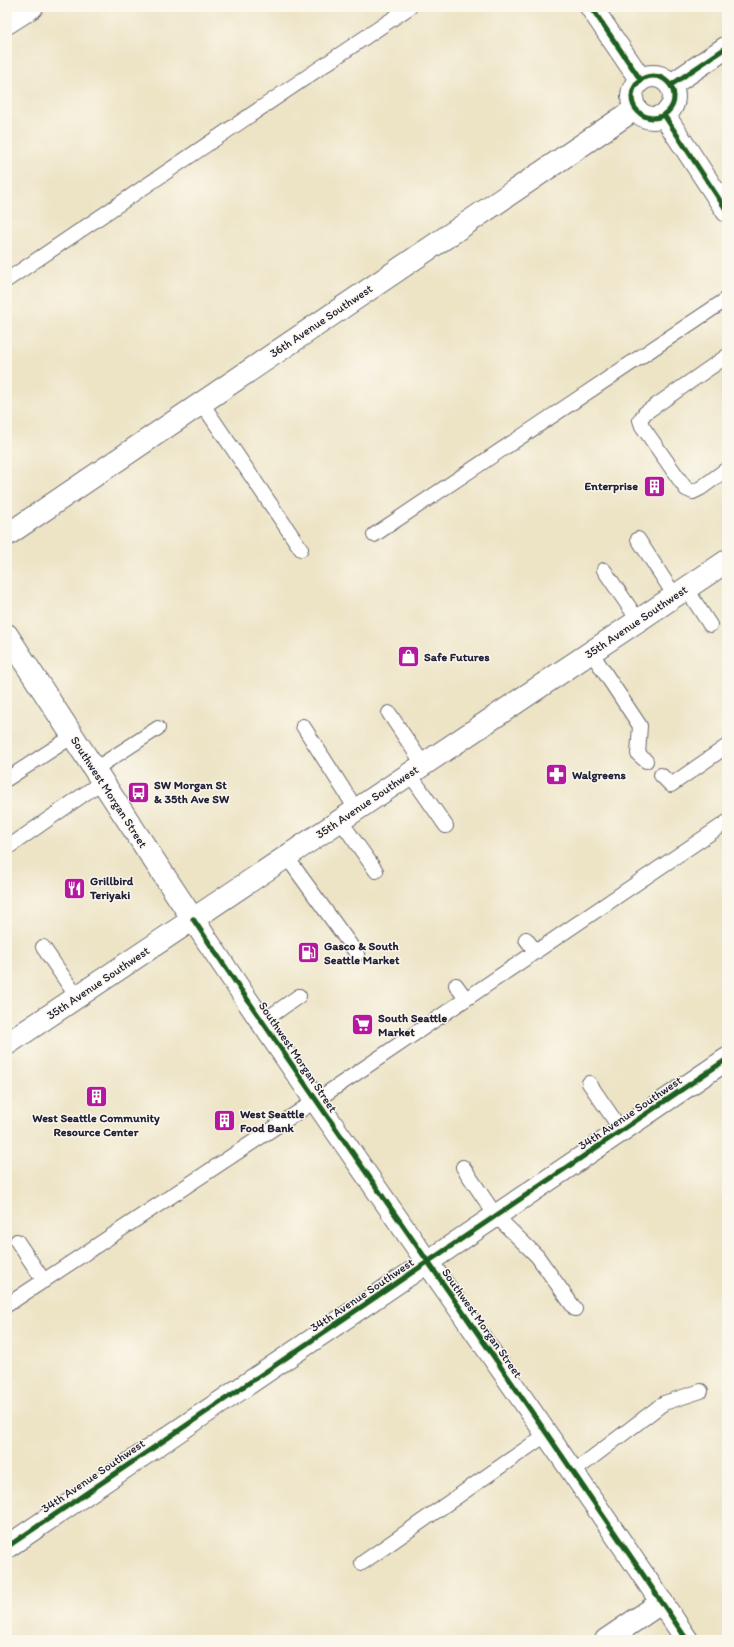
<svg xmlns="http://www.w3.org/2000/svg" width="734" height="1647" font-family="Itim,sans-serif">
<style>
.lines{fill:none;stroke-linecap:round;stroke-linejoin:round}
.service-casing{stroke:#69666c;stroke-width:16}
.minor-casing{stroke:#69666c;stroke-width:24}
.tertiary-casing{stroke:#69666c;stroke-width:24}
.secondary-casing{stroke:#69666c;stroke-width:24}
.service{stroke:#fff;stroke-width:14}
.minor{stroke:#fff;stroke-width:22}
.tertiary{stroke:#fff;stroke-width:22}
.secondary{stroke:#fff;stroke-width:22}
.cycleway-casing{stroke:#fbf7ec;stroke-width:8}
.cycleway{stroke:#1b5e20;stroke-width:5}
.labels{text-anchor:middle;stroke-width:3;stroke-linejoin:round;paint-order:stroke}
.street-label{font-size:12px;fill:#22223b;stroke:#fbf7ec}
.poi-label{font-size:12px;font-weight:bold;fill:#22223b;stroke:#fbf7ec;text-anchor:start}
</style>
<rect width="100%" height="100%" fill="#fbf7ec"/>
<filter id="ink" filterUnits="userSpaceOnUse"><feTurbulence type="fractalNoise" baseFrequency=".025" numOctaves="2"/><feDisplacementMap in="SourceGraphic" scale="8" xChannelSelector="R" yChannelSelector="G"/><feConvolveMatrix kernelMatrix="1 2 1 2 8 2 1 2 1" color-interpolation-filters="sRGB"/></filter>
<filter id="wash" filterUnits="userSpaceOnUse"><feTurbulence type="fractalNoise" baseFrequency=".012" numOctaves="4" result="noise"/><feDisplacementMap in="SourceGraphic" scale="16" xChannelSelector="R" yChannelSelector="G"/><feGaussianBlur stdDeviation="0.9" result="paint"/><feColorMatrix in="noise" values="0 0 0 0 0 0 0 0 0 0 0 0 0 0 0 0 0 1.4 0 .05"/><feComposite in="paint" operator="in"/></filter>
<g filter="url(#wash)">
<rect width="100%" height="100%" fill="#ede4c6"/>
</g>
<g filter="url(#ink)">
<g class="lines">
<defs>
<path id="service" d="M7,280l403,-273
M727,356l-82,57 -5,7 2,6 44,63 7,3 8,-4 26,-19
M201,402l100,147
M374,535l353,-236
M638,539l37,57
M604,570l34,50
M686,588l24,37
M591,652l49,74 -2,28 8,7
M389,713l34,51
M303,726l53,83
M95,769l63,-41
M409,773l37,53
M661,775l10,10 56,-39
M7,779l66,-43
M340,820l36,51
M7,848l96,-67
M286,856l71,98
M526,939l10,13
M43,947l34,50
M456,985l10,14
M262,1022l37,-26
M589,1083l33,48
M463,1167l33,49 41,40 38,53
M17,1241l27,40
M7,1305l335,-222 385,-261
M573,1472l91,-69 37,-12
M362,1563l185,-129"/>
<path id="minor" d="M591,7l49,72
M7,23l25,-16
M632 97a21 21 0 1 1 42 0a21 21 0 1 1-42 0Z
M671,85l56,-38
M664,115l63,96
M7,535l628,-426
M7,1547l720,-488
M606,1640l56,-38"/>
<path id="tertiary" d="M7,635c102,157 204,314 310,468 123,179 249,356 370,537"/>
<path id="secondary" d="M7,1044l720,-483"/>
</defs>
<!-- service casing -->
<use href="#service" class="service-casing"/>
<!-- minor casing -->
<use href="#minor" class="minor-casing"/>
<!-- tertiary casing -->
<use href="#tertiary" class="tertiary-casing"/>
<!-- secondary casing -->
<use href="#secondary" class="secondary-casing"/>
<!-- service -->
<use href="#service" class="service"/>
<!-- minor -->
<use href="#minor" class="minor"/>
<!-- tertiary -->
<use href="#tertiary" class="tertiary"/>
<!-- secondary -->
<use href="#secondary" class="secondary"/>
<defs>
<path id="cycleway" d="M591,7l49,72
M632 97a21 21 0 1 1 42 0a21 21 0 1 1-42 0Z
M671,85l56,-38
M664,115l63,96
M193,919c162,242 332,478 494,721
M7,1547l720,-488"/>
</defs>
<!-- cycleway casing -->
<use href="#cycleway" class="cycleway-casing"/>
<!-- cycleway -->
<use href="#cycleway" class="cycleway"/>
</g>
</g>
<!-- icons -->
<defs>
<symbol id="building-square" viewBox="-11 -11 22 22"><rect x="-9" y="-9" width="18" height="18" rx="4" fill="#b5179e" stroke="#fbf7ec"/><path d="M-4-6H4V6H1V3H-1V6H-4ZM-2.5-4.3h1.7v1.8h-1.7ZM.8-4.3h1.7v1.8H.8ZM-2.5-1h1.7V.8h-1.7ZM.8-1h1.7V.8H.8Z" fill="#fff"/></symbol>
<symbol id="shop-square" viewBox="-11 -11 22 22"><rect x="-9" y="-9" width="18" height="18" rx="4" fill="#b5179e" stroke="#fbf7ec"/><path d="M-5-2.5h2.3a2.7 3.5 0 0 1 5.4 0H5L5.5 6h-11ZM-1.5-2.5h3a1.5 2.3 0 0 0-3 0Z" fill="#fff"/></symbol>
<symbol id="pharmacy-square" viewBox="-11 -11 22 22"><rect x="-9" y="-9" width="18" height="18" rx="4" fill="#b5179e" stroke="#fbf7ec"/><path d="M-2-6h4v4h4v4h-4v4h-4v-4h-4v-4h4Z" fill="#fff"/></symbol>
<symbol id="bus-square" viewBox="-11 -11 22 22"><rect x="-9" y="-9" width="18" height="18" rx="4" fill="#b5179e" stroke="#fbf7ec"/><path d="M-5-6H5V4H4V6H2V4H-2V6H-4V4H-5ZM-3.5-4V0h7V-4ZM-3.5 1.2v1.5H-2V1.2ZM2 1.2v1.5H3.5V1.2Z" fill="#fff"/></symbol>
<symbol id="restaurant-square" viewBox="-11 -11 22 22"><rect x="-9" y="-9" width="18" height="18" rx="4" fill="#b5179e" stroke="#fbf7ec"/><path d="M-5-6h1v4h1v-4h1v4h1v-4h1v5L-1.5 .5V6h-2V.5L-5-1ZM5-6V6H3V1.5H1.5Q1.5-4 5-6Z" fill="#fff"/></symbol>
<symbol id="fuel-square" viewBox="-11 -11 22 22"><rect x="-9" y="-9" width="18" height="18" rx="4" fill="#b5179e" stroke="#fbf7ec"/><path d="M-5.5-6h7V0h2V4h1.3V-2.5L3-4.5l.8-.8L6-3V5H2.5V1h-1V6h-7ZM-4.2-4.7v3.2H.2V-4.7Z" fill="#fff"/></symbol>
<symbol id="supermarket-square" viewBox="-11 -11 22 22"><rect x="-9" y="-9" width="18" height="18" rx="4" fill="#b5179e" stroke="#fbf7ec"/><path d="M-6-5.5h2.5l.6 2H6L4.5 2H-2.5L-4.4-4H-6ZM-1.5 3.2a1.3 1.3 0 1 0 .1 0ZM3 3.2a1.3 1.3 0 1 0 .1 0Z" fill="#fff"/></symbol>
</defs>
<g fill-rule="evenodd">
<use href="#building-square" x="642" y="474" width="25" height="25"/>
<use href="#shop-square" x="396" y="644" width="25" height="25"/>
<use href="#pharmacy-square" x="544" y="762" width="25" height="25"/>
<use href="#bus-square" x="126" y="780" width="25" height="25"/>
<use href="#restaurant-square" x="62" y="876" width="25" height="25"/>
<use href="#fuel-square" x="296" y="940" width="25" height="25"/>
<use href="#supermarket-square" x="350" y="1012" width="25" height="25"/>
<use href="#building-square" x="84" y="1084" width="25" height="25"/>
<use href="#building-square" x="212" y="1108" width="25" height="25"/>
</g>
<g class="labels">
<!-- street labels -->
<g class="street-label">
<text transform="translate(321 321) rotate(-34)" y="4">36th Avenue Southwest</text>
<text transform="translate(636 622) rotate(-34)" y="4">35th Avenue Southwest</text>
<text transform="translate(109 792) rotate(57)" y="4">Southwest Morgan Street</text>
<text transform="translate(367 802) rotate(-34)" y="4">35th Avenue Southwest</text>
<text transform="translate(98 983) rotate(-34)" y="4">35th Avenue Southwest</text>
<text transform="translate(298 1057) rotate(56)" y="4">Southwest Morgan Street</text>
<text transform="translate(630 1113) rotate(-34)" y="4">34th Avenue Southwest</text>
<text transform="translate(362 1295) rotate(-34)" y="4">34th Avenue Southwest</text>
<text transform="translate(482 1323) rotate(55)" y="4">Southwest Morgan Street</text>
<text transform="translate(93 1476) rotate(-34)" y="4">34th Avenue Southwest</text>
</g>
<!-- poi labels -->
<g class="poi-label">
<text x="638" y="490" text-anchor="end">Enterprise</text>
<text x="424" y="661">Safe Futures</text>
<text x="572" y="779">Walgreens</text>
<text x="154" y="789">SW Morgan St<tspan x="154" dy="14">&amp; 35th Ave SW</tspan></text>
<text x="90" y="885">Grillbird<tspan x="90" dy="14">Teriyaki</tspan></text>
<text x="324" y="950">Gasco &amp; South<tspan x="324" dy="14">Seattle Market</tspan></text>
<text x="378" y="1022">South Seattle<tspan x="378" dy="14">Market</tspan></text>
<text x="240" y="1118">West Seattle<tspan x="240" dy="14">Food Bank</tspan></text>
<text x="96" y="1122" text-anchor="middle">West Seattle Community<tspan x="96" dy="14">Resource Center</tspan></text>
</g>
</g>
<!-- margin -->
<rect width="734" height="1647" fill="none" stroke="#fbf7ec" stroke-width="24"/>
</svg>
